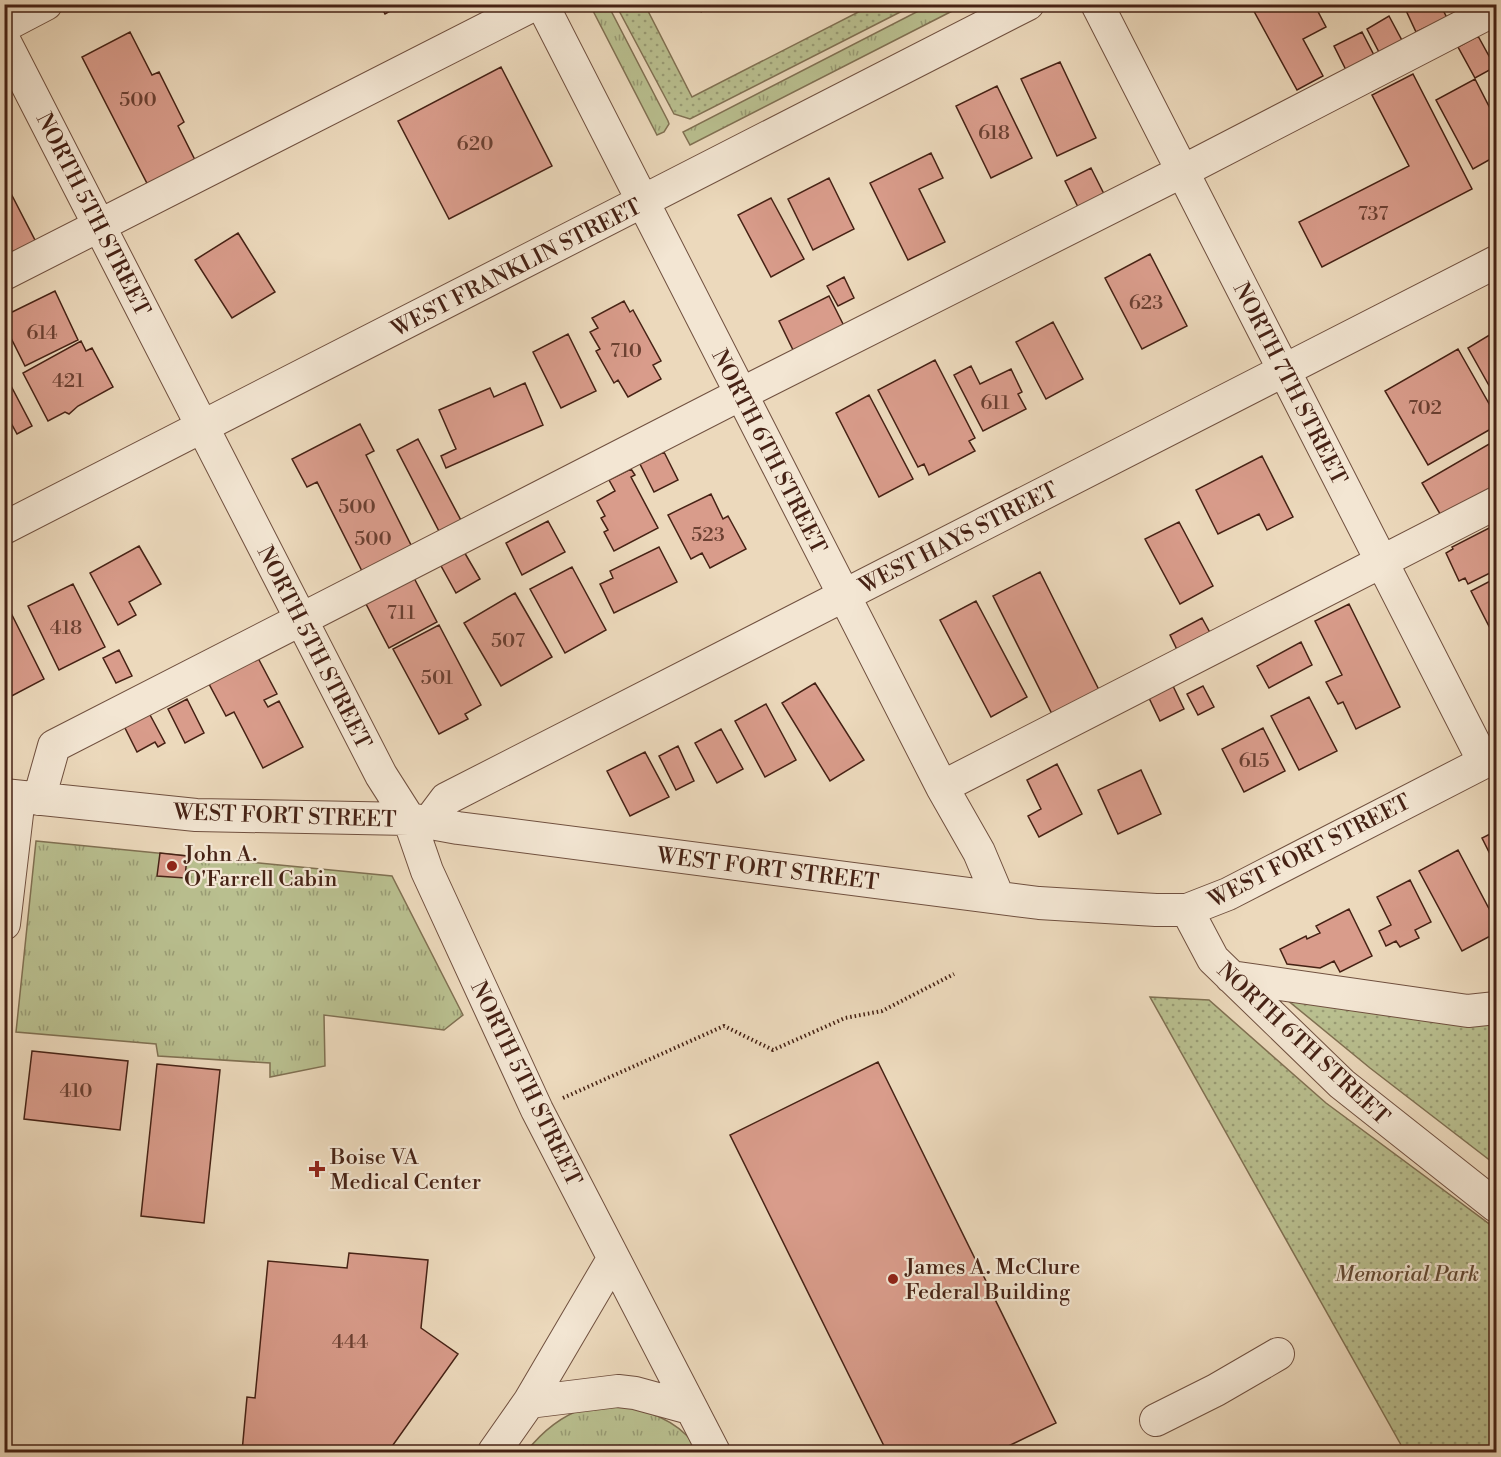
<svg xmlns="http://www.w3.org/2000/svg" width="1501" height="1457" font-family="'Libre Bodoni',serif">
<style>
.grass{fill:url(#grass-tufts);stroke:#807052;stroke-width:1.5}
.park{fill:url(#park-dots);stroke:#807052;stroke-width:1.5}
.building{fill:#d99c8b;stroke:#462215;stroke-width:1.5}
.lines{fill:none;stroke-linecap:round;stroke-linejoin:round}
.minor-casing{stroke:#70503f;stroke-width:34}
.path{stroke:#462215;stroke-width:4;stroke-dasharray:1.5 3;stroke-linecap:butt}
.minor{stroke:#f3e6d3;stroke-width:32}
.poi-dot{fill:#8f2418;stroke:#f3e6d3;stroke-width:2}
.labels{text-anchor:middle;stroke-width:4.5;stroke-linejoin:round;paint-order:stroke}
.number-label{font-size:20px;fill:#6b4032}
.street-label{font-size:22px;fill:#462215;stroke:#f3e6d3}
.poi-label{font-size:22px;fill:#462215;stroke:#f3e6d3;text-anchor:start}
.park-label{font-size:22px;font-style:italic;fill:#634934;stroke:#f3e6d3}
</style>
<defs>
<pattern id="grass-tufts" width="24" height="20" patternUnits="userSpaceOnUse" patternTransform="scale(1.5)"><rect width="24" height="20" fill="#b9bf8f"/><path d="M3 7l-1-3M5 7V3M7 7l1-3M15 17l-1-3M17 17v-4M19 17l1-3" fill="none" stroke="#989b74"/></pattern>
<pattern id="park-dots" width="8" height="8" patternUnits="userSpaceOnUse" patternTransform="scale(1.5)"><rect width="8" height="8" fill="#b9bf8f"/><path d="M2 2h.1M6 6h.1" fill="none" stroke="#989b74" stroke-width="1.8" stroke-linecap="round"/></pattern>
</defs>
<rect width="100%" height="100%" fill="#ecd9bc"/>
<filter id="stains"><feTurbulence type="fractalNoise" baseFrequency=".00333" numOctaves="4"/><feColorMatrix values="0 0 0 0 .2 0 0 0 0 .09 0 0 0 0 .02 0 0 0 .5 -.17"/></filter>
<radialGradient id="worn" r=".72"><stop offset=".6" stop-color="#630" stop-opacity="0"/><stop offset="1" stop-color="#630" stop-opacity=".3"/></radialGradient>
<!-- grass -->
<path class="grass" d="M932,4l32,1 -274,140 -7,-13z
M590,5h18l60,116 1,3 -5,8 -7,3z
M36,841l356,35 71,139 -19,15 -120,-15 1,51 -55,11v-14l-112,-7 -2,-12 -140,-12z
M618,1404c30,6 66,19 81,48h-173c15,-19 35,-36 59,-44 10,-4 23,-3 33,-4z"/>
<!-- park -->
<path class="park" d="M616,5h31l-1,2 46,90 180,-92h42l-224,114 -16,-5z
M1150,997l59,3 117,103 170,126v223h-91z
M1286,999l210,27v139l-126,-97z"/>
<!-- building -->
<path class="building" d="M380,4h23l-18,10z
M1250,4h64l12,23 -23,12 20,37 -26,14z
M1403,4h37l7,14 -31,14z
M1389,16l16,30 -23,12 -15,-29z
M130,32l22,43 7,-3 25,50 -6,4 21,42 -47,25 -70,-136z
M1362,32l14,27 -28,15 -14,-28z
M1478,36l17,31 -20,11 -17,-31z
M1060,62l36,76 -39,18 -36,-77z
M501,67l51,99 -103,53 -51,-98z
M1413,74l59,115 -150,78 -23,-45 110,-56 -37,-71z
M1475,79l21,41v36l-23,13 -37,-69z
M997,86l35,72 -41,20 -35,-72z
M931,153l12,25 -24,11 26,53 -37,18 -38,-77z
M1091,168l15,30 -26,13 -15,-30z
M829,178l25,51 -41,21 -25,-51z
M4,180l33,64 -33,17z
M771,198l33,61 -33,18 -33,-62z
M238,233l37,59 -43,26 -37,-58z
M1150,254l37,72 -45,23 -37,-71z
M844,277l10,21 -16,8 -11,-20z
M55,291l23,49 -53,26 -21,-42v-8z
M829,296l16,32 -50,26 -16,-33z
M624,301l6,11 3,-2 28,51 -8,4 8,14 -33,18 -10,-17 -4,3 -18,-32 4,-2 -10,-17 8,-4 -6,-10z
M1053,322l30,57 -37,20 -30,-57z
M1496,331v67l-28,-50z
M568,334l28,57 -35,17 -28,-56z
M81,341l5,10 6,-3 21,39 -35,19 -9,8 -4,-2 -17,9 -25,-48z
M1458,349l38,67v10l-68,39 -43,-74z
M935,360l40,78 -6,3 6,10 -46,24 -5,-11 -6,3 -40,-77z
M971,366l9,18 31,-15 11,23 -4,2 8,15 -43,22 -29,-56z
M525,383l18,42 -97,43 -5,-12 15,-7 -17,-39 51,-22 4,9z
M10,384l22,42 -15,8 -13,-24v-23z
M869,395l44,84 -34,18 -43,-84z
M360,424l14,27 -8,4 48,96 -49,26 -48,-95 -10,5 -15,-28z
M418,439l46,87 -22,11 -45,-87z
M1496,440v48l-53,31 -21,-36z
M664,452l14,28 -24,12 -14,-28z
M1262,456l31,61 -26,13 -8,-16 -41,20 -22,-44z
M631,469l4,6 -4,2 27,51 -44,23 -10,-19 4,-2 -7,-12 4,-2 -8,-15 18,-10 -6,-11z
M711,494l12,25 5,-3 18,33 -36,19 -8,-15 -11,6 -23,-44z
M548,521l17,31 -43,23 -16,-32z
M1179,522l34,64 -33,18 -35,-65z
M1493,526l2,4 1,-1v41l-28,14 -3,-6 -6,3 -13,-28 7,-4 -1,-2z
M139,546l22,38 -32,18 7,13 -18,10 -28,-52z
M659,547l18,35 -63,31 -14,-29 13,-6 -3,-7z
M463,550l17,29 -24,14 -16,-29z
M572,567l34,63 -41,23 -35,-64z
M1040,572l59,118 -47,24 -59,-118z
M413,576l24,46 -48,26 -24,-46z
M1496,578v62l-25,-49z
M73,584l32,63 -46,23 -31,-64z
M515,593l37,64 -51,29 -37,-63z
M976,601l51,96 -36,20 -51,-97z
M1349,604l51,103 -44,22 -13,-27 -5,2 -12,-22 16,-7 -27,-54z
M11,613l33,66 -40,21v-83z
M1202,618l12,22 -33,18 -11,-23z
M439,625l42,80 -16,9 3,5 -29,15 -46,-85z
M1301,642l11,23 -43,23 -12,-22z
M119,650l13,26 -16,7 -13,-25z
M258,658l19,36 -13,6 4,7 11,-6 24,46 -40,21 -29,-56 -8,4 -17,-32z
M815,683l49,77 -34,21 -48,-78z
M1173,686l11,23 -24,12 -11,-23z
M1203,686l11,21 -16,8 -11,-21z
M1309,697l28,54 -38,19 -28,-54z
M187,699l17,34 -19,10 -17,-34z
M766,704l30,56 -31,17 -30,-56z
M149,713l16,30 -7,4 -3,-5 -18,10 -13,-26z
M1263,728l22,43 -41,21 -22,-43z
M721,729l22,40 -26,14 -22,-40z
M678,746l16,35 -18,9 -17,-34z
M645,752l24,45 -39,19 -23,-45z
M1057,764l25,50 -43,23 -11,-21 13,-7 -14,-29z
M1141,770l20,44 -43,20 -20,-44z
M1496,831v35l-14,-28z
M1458,850l38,72v11l-34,18 -43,-80z
M160,853l27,3 -2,22 -28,-2z
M1410,880l21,42 -16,8 4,8 -19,9 -4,-6 -10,5 -7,-15 12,-6 -14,-28z
M1349,909l23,47 -32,16 -6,-11 -14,7 -33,-4 -7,-15 26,-13 1,3 13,-6 -4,-7z
M32,1051l96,10 -8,69 -96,-11z
M878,1062l178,361 -60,29h-109l-157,-317z
M157,1064l63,6 -16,153 -63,-7z
M349,1253l79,7 -7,68 37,26 -70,98h-146l5,-55 8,1 13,-137 79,7z"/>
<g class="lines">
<defs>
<path id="minor" d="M542,4l400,783 37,65 19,45
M1097,4l387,758
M4,26l42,-22
M4,40l377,735 28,44 18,52 110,239 177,342
M4,274l531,-270
M4,528l1024,-524
M942,787l554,-284
M4,795l192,20 213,4 49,9 581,75 117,7h31l41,-16 268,-138
M39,799l15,-53 687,-352 442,-223 313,-162
M428,823l18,-24 1050,-537
M1187,910l26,49 129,125 154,122
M4,924l15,-127
M1231,977l237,34 28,-3
M529,1402l89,-11 17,2 55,15
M1156,1420l60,-30 62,-36
M494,1452l35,-50 84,-143"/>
</defs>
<!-- minor casing -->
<use href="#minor" class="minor-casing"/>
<!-- path -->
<path class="path" d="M700,11l13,-7
M563,1098l161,-72 49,24 72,-32 37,-7 72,-37"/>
<!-- minor -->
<use href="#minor" class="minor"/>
</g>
<!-- markers -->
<g class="poi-dot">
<circle cx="172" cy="866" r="6"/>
<path d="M314 1160h6v6h6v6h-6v6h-6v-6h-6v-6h6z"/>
<circle cx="893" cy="1279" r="6"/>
</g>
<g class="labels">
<!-- number labels -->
<g class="number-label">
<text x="138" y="106">500</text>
<text x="994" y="139">618</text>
<text x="475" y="150">620</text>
<text x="1373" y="220">737</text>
<text x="1146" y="309">623</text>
<text x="42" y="339">614</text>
<text x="626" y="357">710</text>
<text x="68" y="387">421</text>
<text x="995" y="409">611</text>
<text x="1425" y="414">702</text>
<text x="357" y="513">500</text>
<text x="708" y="541">523</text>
<text x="373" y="545">500</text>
<text x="401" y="619">711</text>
<text x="66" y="634">418</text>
<text x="508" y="647">507</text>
<text x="437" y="684">501</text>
<text x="1254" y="767">615</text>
<text x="76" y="1097">410</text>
<text x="350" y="1348">444</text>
</g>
<!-- street labels -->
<g class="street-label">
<text transform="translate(94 214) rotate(63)" y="8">NORTH 5TH STREET</text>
<text transform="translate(516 267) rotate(-27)" y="8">WEST FRANKLIN STREET</text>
<text transform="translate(1291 383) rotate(63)" y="8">NORTH 7TH STREET</text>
<text transform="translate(770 451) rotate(63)" y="8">NORTH 6TH STREET</text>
<text transform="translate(958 537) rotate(-27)" y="8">WEST HAYS STREET</text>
<text transform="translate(315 647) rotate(63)" y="8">NORTH 5TH STREET</text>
<text transform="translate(285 815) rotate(2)" y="8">WEST FORT STREET</text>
<text transform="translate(1309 850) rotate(-27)" y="8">WEST FORT STREET</text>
<text transform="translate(768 868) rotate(7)" y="8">WEST FORT STREET</text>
<text transform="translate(1304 1043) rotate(43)" y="8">NORTH 6TH STREET</text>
<text transform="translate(527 1083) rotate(64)" y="8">NORTH 5TH STREET</text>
</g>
<!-- poi labels -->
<g class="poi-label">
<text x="184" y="861">John A.<tspan x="184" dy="25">O'Farrell Cabin</tspan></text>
<text x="330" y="1164">Boise VA<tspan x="330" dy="25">Medical Center</tspan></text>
<text x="905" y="1274">James A. McClure<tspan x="905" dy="25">Federal Building</tspan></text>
</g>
<!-- park labels -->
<g class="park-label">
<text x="1407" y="1281">Memorial Park</text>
</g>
</g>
<!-- margin -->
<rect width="1501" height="1457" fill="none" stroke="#ecd9bc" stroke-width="24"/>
<rect x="6" y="6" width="1489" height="1445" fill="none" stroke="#462215" stroke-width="3"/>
<rect x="12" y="12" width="1477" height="1433" fill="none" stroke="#462215" stroke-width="1.5"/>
<rect width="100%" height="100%" filter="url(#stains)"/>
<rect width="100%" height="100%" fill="url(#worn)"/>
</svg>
